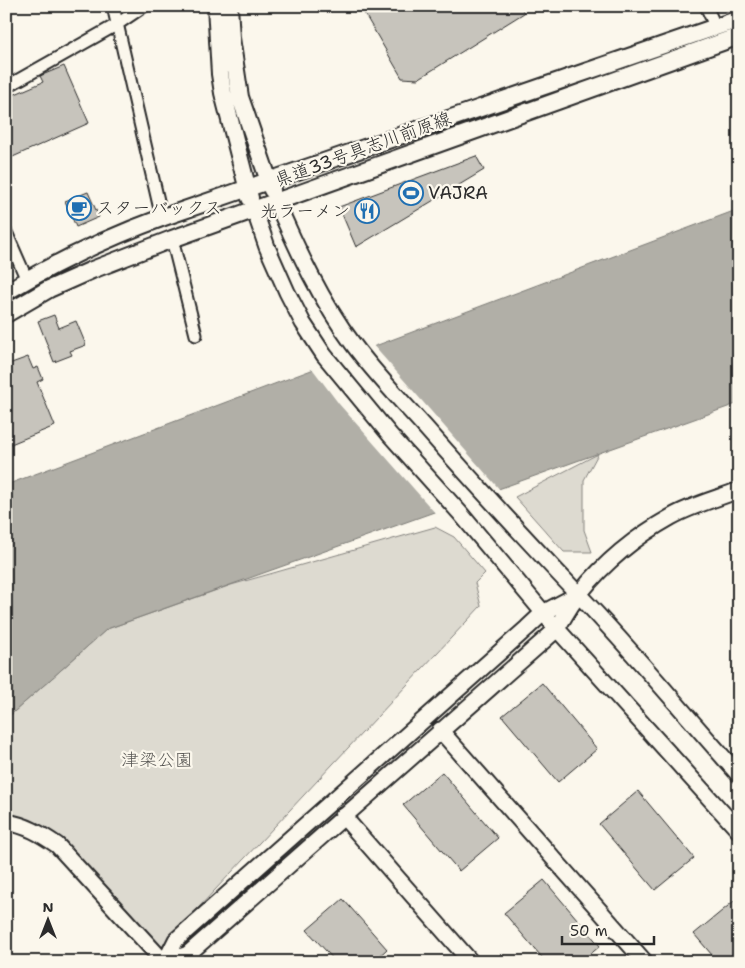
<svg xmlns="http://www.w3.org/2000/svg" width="745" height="968" font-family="'Shantell Sans','Klee One',sans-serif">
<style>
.green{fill:#dddad0;stroke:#84827e}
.water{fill:#b1afa7;stroke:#7b7a75}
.pier{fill:#fbf7ec}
.building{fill:#c7c4bc;stroke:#2b2b2b}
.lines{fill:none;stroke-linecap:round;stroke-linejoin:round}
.minor-casing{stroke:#2b2b2b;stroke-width:15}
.tertiary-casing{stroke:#2b2b2b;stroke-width:19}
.secondary-casing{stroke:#2b2b2b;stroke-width:20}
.minor{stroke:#fbf7ec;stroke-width:11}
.tertiary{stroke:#fbf7ec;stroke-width:15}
.secondary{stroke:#fbf7ec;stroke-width:16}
.labels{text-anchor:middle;stroke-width:4.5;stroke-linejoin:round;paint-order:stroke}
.street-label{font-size:18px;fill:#2b2b2b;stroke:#fbf7ec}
.poi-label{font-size:18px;fill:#2b2b2b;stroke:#fbf7ec;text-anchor:start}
.park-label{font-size:18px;fill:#585754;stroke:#fbf7ec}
</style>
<rect width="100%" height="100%" fill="#fbf7ec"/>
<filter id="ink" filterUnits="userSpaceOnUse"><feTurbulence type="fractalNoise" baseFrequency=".02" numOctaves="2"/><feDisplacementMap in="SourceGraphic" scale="10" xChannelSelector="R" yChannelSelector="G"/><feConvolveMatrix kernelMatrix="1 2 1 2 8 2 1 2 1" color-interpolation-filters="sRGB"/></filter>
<g filter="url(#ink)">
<!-- green -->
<path class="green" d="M598,454l-14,26v50l8,22h-28l-49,-55z
M435,527l19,10 31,36 -10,10 6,23 -325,347 -99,-108 -51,-23v-103l101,-90 124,-44z"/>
<!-- water -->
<path class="water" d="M739,209v194l-632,226 -101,90v-234z"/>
<!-- pier -->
<path class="pier" d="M372,344l30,34 99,113 -65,23 -97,-110 -28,-37z"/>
<!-- building -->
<path class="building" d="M360,6h160l4,7 -106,66 -16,-1z
M64,66l25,57 -83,37v-62l37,-16 -3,-6z
M476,156l8,14 -128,77 -17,-40z
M88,192l11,25 -23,10 -11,-26z
M54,315l5,13 17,-7 10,24 -16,6 2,4 -18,7 -16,-41z
M28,357l5,12 5,-2 5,12 -6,3 18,44 -49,20v-81z
M542,683l55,66 -39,33 -56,-66z
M442,772l56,66 -39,33 -56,-66z
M638,791l56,67 -39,32 -56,-66z
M544,880l56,66 -19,16h-35l-42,-49z
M343,899l44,50 -14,13h-37l-29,-32z
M734,901l5,6v55h-21l-24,-28z"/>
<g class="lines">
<defs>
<path id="minor" d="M113,6l46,199 5,12
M706,6l10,22
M6,87l110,-62 28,-19
M6,232l21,48
M172,239l24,96"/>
<path id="tertiary" d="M276,201c22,50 45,100 77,143 22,30 48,56 72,83 50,57 101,112 153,167 56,58 107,121 161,181
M254,209l13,38 20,45 16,31 21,32 66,80 70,78 97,116 182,202
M440,730l205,232
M343,816l128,146
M6,822c20,3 35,12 51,23l107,117
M165,962l11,-22 351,-312 16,-15 34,-18
M167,962l21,-8 369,-325c7,-12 14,-25 23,-36 24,-30 57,-57 91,-76 21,-12 45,-18 68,-27"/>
<path id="secondary" d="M216,6l4,68 3,19 27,105
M229,6l2,32 9,59 32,93
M6,292c50,-30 103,-55 158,-75l575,-198
M6,314l43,-25 43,-19 80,-31 567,-203"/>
</defs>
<!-- minor casing -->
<use href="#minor" class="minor-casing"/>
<!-- tertiary casing -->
<use href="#tertiary" class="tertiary-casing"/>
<!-- secondary casing -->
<use href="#secondary" class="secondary-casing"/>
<!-- minor -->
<use href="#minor" class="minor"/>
<!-- tertiary -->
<use href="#tertiary" class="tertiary"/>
<!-- secondary -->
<use href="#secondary" class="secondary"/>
</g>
</g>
<!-- icons -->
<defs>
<symbol id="stadium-ring" viewBox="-11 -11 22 22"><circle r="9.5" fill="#fbf7ec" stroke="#1f6fb2" stroke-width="1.5"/><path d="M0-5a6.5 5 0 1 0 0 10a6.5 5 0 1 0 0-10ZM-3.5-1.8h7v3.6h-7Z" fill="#1f6fb2"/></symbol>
<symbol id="cafe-ring" viewBox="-11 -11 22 22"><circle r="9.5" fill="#fbf7ec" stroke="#1f6fb2" stroke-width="1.5"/><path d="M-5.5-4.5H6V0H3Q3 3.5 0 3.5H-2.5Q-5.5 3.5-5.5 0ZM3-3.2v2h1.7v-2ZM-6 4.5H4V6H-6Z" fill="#1f6fb2"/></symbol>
<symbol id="restaurant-ring" viewBox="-11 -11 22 22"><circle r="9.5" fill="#fbf7ec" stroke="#1f6fb2" stroke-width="1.5"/><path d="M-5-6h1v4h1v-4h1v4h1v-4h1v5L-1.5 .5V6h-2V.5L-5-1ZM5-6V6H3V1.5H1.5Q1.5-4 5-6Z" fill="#1f6fb2"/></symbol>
</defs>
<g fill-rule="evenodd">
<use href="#stadium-ring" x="397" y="179" width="28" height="28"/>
<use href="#cafe-ring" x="65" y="194" width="28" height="28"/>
<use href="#restaurant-ring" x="353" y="197" width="28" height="28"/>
</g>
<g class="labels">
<!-- street labels -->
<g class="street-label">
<text transform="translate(363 149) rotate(-20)" y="6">県道33号具志川前原線</text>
</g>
<!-- poi labels -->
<g class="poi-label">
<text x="428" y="199">VAJRA</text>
<text x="96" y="214">スターバックス</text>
<text x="350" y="217" text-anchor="end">光ラーメン</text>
</g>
<!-- park labels -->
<g class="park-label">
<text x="157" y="766">津梁公園</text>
</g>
</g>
<!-- margin -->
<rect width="745" height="968" fill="none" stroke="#fbf7ec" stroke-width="25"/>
<rect x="12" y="12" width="720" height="943" fill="none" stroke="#2b2b2b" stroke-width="2" filter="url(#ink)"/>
<!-- north arrow -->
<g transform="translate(48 920)" stroke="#fbf7ec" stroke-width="4" paint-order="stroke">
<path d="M0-4L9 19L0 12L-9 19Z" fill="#2b2b2b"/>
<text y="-8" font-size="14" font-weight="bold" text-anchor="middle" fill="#2b2b2b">N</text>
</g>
<!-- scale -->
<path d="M562 936v8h92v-8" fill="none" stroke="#2b2b2b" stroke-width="2.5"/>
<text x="570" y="936" font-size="15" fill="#2b2b2b" stroke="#fbf7ec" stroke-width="4" paint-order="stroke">50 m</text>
</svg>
